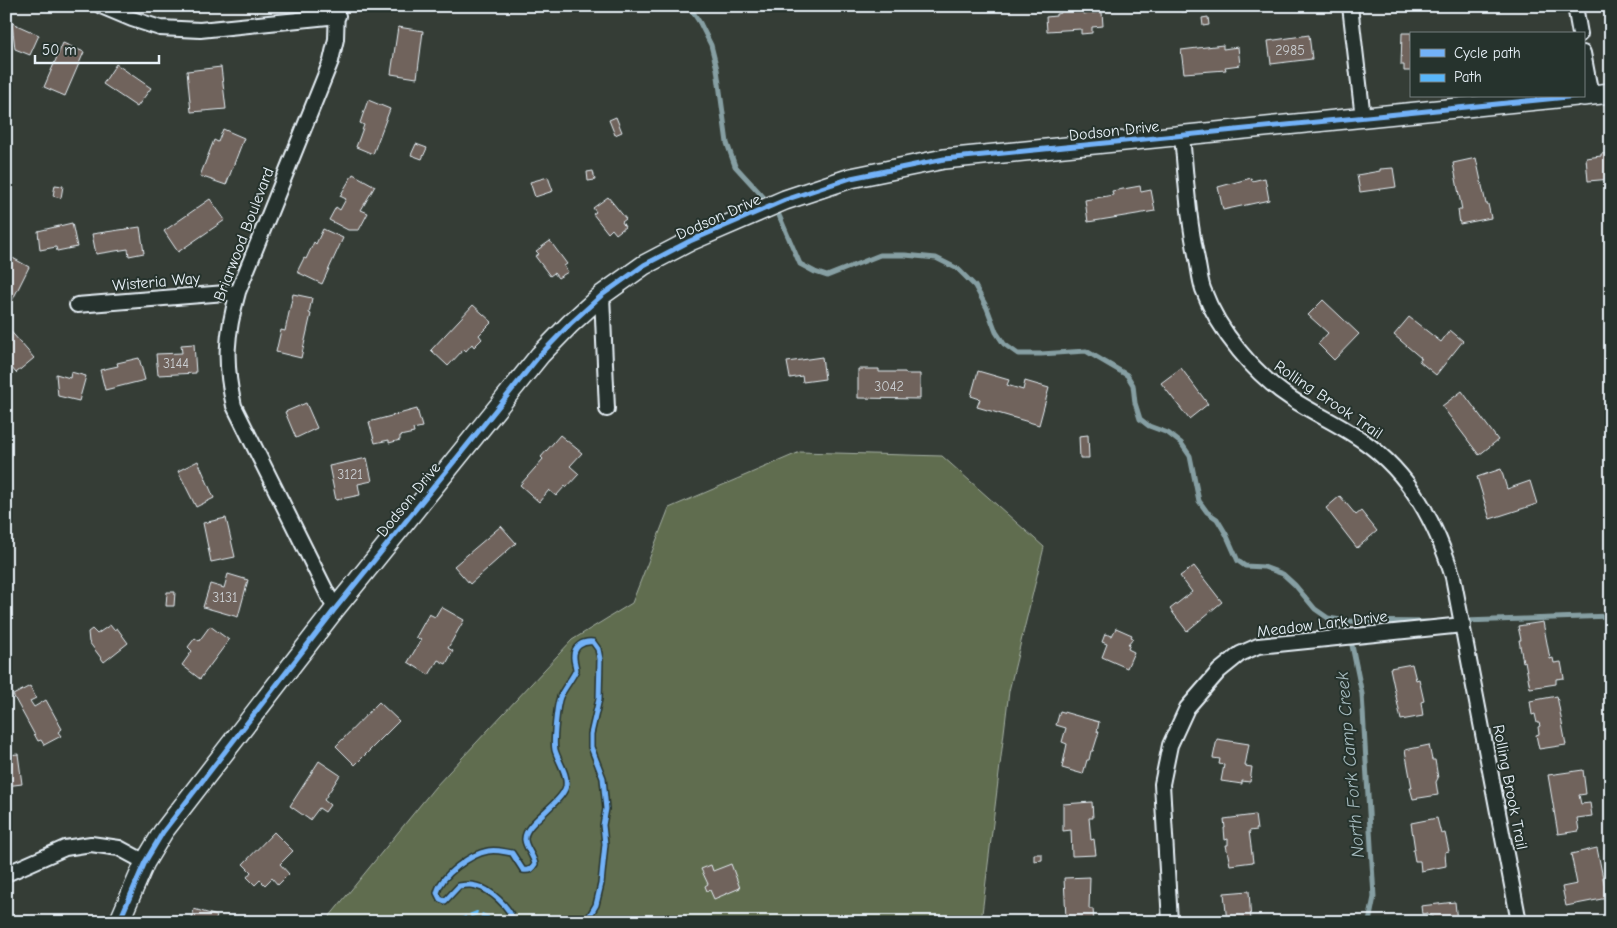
<svg xmlns="http://www.w3.org/2000/svg" width="1617" height="928" font-family="'Comic Neue',sans-serif">
<style>
.green{fill:#616d4f;stroke:#a4afa4}
.lines{fill:none;stroke-linecap:round;stroke-linejoin:round}
.stream{stroke:#869fa3;stroke-width:5}
.building{fill:#70645b;stroke:#e8f1f8}
.street-casing{stroke:#e8f1f8;stroke-width:18}
.secondary-casing{stroke:#e8f1f8;stroke-width:22}
.street{stroke:#26332d;stroke-width:14}
.secondary{stroke:#26332d;stroke-width:19}
.quiet{stroke:#59b6f9;stroke-width:4;stroke-dasharray:8 4;stroke-linecap:butt}
.cycleway-casing{stroke:#26332d;stroke-width:8}
.cycleway{stroke:#73b2f8;stroke-width:5}
.labels{text-anchor:middle;stroke-width:4;stroke-linejoin:round;paint-order:stroke}
.number-label{font-size:14px;fill:#caced1}
.street-label{font-size:16px;fill:#e8f1f8;stroke:#26332d}
.water-label{font-size:18px;font-style:italic;fill:#a6bbbf;stroke:#26332d}
</style>
<rect width="100%" height="100%" fill="#353d36"/>
<filter id="ink" filterUnits="userSpaceOnUse"><feTurbulence type="fractalNoise" baseFrequency=".02" numOctaves="2"/><feDisplacementMap in="SourceGraphic" scale="10" xChannelSelector="R" yChannelSelector="G"/><feConvolveMatrix kernelMatrix="1 2 1 2 8 2 1 2 1" color-interpolation-filters="sRGB"/></filter>
<g filter="url(#ink)">
<!-- green -->
<path class="green" d="M800,452l142,4 102,91 -35,144 -28,231h-656l110,-135 137,-147 60,-37 37,-95z"/>
<g class="lines">
<!-- stream -->
<path class="stream" d="M689,6l11,17 11,22 6,24 10,74 8,23 43,47 22,51 15,8 12,4 53,-21h25l31,3 22,11 17,17 12,22 9,24 8,12 14,10h23l45,-3 41,24 6,10 2,18 5,16 9,7 19,7 13,10 9,13 9,45 8,11 10,7 9,15 12,27 7,5 19,1 19,7 12,11 20,24 13,9 19,3 81,1
M1347,621l15,73 12,203 -5,25
M1464,621l147,-5"/>
</g>
<!-- building -->
<path class="building" d="M1060,6h22l1,8 19,-2 1,14 -11,1v6l-11,1v-5l-34,2 -1,-14 10,-1v-2l5,-1z
M1180,6h10l1,5 -10,1z
M1208,17l1,8 -6,1 -1,-8z
M12,23l27,12 -9,20 -15,-6z
M398,27l25,4 -6,47 -26,-4z
M1402,33h23l-14,1v37h-7v-6h-3z
M1309,35l3,24 -41,5 -3,-23z
M63,43l21,9 -19,44 -21,-9z
M1223,45v4l15,-2 2,18 -15,2 1,3 -42,3 -3,-23z
M116,64l35,24 -14,19 -34,-23z
M221,67l5,42 -35,3 -4,-41z
M368,100l22,9 -17,45 -17,-7 8,-22 -4,-2z
M616,117l6,15 -7,3 -6,-15z
M223,129l21,9 -18,47 -26,-9 14,-36 4,2z
M416,144l11,4 -5,11 -11,-4z
M1611,153v26l-23,2 -2,-23 15,-2v-2z
M1476,158l10,46h2l3,14 -31,6 -2,-14h4l-9,-47z
M1393,168l3,19 -36,5 -3,-17 23,-4v-2z
M593,171l2,9 -7,1 -1,-9z
M353,174l22,12 -14,24 7,3 -9,17h-11l-19,-10 7,-13 4,3 6,-11 -6,-3z
M548,177l5,14 -18,6 -5,-15z
M1251,178l1,3 13,-3 4,22 -46,10 -5,-23z
M55,185l8,1 -2,12 -8,-2z
M1140,186l1,6 10,-2 4,21 -67,11 -3,-22 28,-5 -1,-4z
M608,197l18,22 -4,3 3,5 -9,7 -4,-5 -4,4 -15,-19 3,-2 -3,-4z
M210,199l15,21 -47,32 -14,-21z
M72,223l5,24 -20,4 -1,-4 -16,3 -2,-19z
M140,227l4,26 -15,3 -1,-7 -32,5 -4,-20z
M323,229l20,9 -21,46 -25,-12 7,-14 2,1 8,-17 2,2z
M550,241l17,23 -3,2 4,6 -10,6 -4,-5 -4,3 -15,-20 4,-2 -3,-3z
M9,256l20,11 -19,38 -4,-1v-43z
M293,294l19,4 -3,15 2,1 -10,44 -25,-6 5,-22 4,1z
M1323,300l36,34 -25,26 -16,-16 10,-11 -20,-18z
M473,305l19,17 -13,13 3,4 -8,8 -2,-3 -6,7 -2,-2 -16,17 -17,-16z
M1409,317l32,25 9,-12 13,11 -27,34 -17,-14 2,-3 -27,-23z
M7,327l27,31 -18,15 -10,-12z
M194,344l2,29 -38,2 -2,-21 26,-1 -1,-8z
M822,357l3,22 -22,3 -1,-6 -12,2 -3,-16z
M139,358l6,22 -40,10 -5,-20 18,-4 -1,-3z
M1181,368l27,36 -19,15 -28,-36z
M858,369h21v3h26l1,2h14v25l-62,-1z
M978,371l31,9 -2,5 16,5 2,-9 24,7 -10,37 -62,-18 3,-8 -9,-3z
M71,372l15,4 -7,25 -21,-5 -2,-22 14,4z
M1462,391l36,49 -19,15 -37,-49z
M306,403l11,25 -21,10 -11,-26z
M417,409l5,18 -9,2 1,4 -14,3v4l-11,3v-3l-14,3 -6,-21z
M560,435l22,18 -12,13 9,8 -13,14 -1,-2 -9,10 -7,-6 -10,12 -19,-17 23,-26 -2,-2z
M1088,435l1,23h-9l-1,-22z
M367,458l5,23 -14,3 2,11 -24,5 -7,-34z
M198,461l16,37 -18,9 -18,-36z
M1501,469l6,20 23,-8 7,23 -47,15 -13,-42z
M1340,496l16,19 5,-4 16,20 -20,17 -31,-40z
M226,518l9,39 -24,5 -8,-39z
M501,526l15,17 -46,41 -16,-18z
M1194,566l28,36 -35,29 -17,-22 22,-17 -12,-16z
M228,574l20,6 -10,37 -35,-10 7,-23 14,4z
M167,592h8l-1,14h-8z
M441,607l23,13 -16,28 5,3 -7,13 -8,-4 -9,15 -21,-13 13,-22 -5,-3 13,-23 6,3z
M1543,622l7,37 3,-1 1,5 7,-1 3,16 -8,1v5l-26,4 -5,-27 -2,1 -4,-22h2l-3,-14z
M110,625l4,5 3,-2 11,15 -24,19 -15,-20 -1,-10 4,-3 5,5z
M210,626l19,14 -29,39 -18,-14 10,-14 -4,-4 7,-9 4,3z
M1116,628l16,7 -1,2 2,1 -5,6h2l-2,5 6,3 -7,16 -25,-11 5,-13 -5,-2 3,-8 7,2z
M1412,664l4,16 3,-1 5,22 -3,1 2,14 -22,4 -11,-52z
M30,686l6,12 -6,3 4,6 12,-7 16,29 -4,3 3,4 -17,9 -3,-5 -3,1 -25,-46z
M1557,696l9,49 -27,4 -3,-14 3,-1 -1,-7 2,-1 -1,-3h-2l-2,-9 -3,1 -2,-14z
M379,702l20,19 -44,44 -19,-19z
M1060,711l39,11 -2,10h2l-6,19h-2l-2,9h-2l-4,14 -21,-6 5,-24 -5,-2 4,-14 -10,-3z
M1217,739l32,5 -4,22 7,1 -2,15 -8,-1v3l-21,-3 3,-16 -5,-1 1,-5 -7,-1z
M1429,745l3,15h3l3,18 -2,4 2,13 -25,4 -3,-11h2l-7,-38z
M18,754l4,30 -16,2v-23l3,-1 -1,-7z
M319,761l21,14 -16,25 6,5 -5,7 -6,-4 -9,12 -20,-14z
M1583,770l3,24 -7,1 2,9 9,-1 2,13 -15,2 2,13 -21,3 -10,-59z
M1092,802l1,16h-4l2,22 3,-1 2,16 -24,1 -1,-26 -8,1v-27z
M1255,815l2,15 -8,1 4,31 -23,3 -4,-20h2v-6l-3,1 -1,-12h1l-1,-9z
M1437,818l4,16 4,-1 4,18 -4,1 1,14 -25,5 -1,-10h-5l-2,-11h2l-4,-27z
M274,832l19,19 -13,13 9,10 -11,11 -6,-7 -7,7 -5,-5 -5,5 -8,-8 4,-5 -8,-8z
M1597,848l10,50 -41,8 -4,-19 15,-3 -6,-30z
M1034,854h8v6l-8,1z
M731,864l9,24 -26,11 -4,-9 -3,1 -2,-5 3,-2 -7,-15 10,-4 2,6z
M1090,877l-1,32h4l1,13h-43l-1,-2 16,-1 -2,-41z
M1249,891l2,31h-24l-3,-29z
M1455,902l2,20h-25v-6h-3l-1,-3 -6,1 -1,-8z
M194,909l23,7 -2,6h-24z
M28,916l1,6h-11v-3z"/>
<g class="lines">
<defs>
<path id="street" d="M101,6l31,13 28,9 40,2 138,-14
M1350,6l13,112
M1575,6l5,28
M1583,53l8,42
M1182,136c4,41 6,83 15,123 2,10 3,21 6,30 16,43 51,85 89,110 23,15 49,26 71,42 48,33 73,83 90,136l66,345
M602,295l5,114
M77,305l161,-13
M335,609l-101,-203c-10,-44 -8,-71 4,-114l93,-231 5,-22 1,-33
M6,874l59,-26 26,-4 28,4 26,14
M1170,922l-8,-138 8,-39 17,-37 32,-37 21,-17 18,-8 205,-21"/>
<path id="secondary" d="M1583,96l28,-3
M119,922l26,-60 18,-30 172,-223 205,-254 30,-31 32,-29 42,-30 46,-24 95,-41 66,-22 93,-19 633,-63"/>
</defs>
<!-- street casing -->
<use href="#street" class="street-casing"/>
<!-- secondary casing -->
<use href="#secondary" class="secondary-casing"/>
<!-- street -->
<use href="#street" class="street"/>
<!-- secondary -->
<use href="#secondary" class="secondary"/>
<!-- quiet -->
<path class="quiet" d="M460,922l6,-5 11,-4 21,9"/>
<defs>
<path id="cycleway" d="M119,922l26,-60 18,-30 172,-223 205,-254 30,-31 32,-29 42,-30 46,-24 95,-41 66,-22 93,-19 633,-63
M514,922c-4,-15 -24,-33 -38,-36 -5,-2 -11,-1 -17,0l-14,15 -5,-2 -3,-6c4,-18 34,-39 51,-42 8,-2 16,1 24,2l11,17c7,1 9,-1 12,-6 -2,-9 -9,-16 -10,-24 -2,-17 37,-36 41,-54 2,-12 -8,-25 -11,-36 -2,-8 2,-46 5,-53 4,-9 12,-18 16,-27 0,-4 -2,-8 -2,-12 -1,-12 9,-17 19,-16l5,7 2,10 -1,40 -8,35v13l12,31 3,31 -3,16 2,19 -4,40 -5,21 -10,17"/>
</defs>
<!-- cycleway casing -->
<use href="#cycleway" class="cycleway-casing"/>
<!-- cycleway -->
<use href="#cycleway" class="cycleway"/>
</g>
</g>
<g class="labels">
<!-- number labels -->
<g class="number-label">
<text x="1290" y="55">2985</text>
<text x="176" y="368">3144</text>
<text x="889" y="391">3042</text>
<text x="350" y="479">3121</text>
<text x="225" y="602">3131</text>
</g>
<!-- street labels -->
<g class="street-label">
<text transform="translate(1114 130) rotate(-6)" y="6">Dodson Drive</text>
<text transform="translate(718 216) rotate(-24)" y="6">Dodson Drive</text>
<text transform="translate(243 234) rotate(-69)" y="6">Briarwood Boulevard</text>
<text transform="translate(156 281) rotate(-5)" y="6">Wisteria Way</text>
<text transform="translate(1329 399) rotate(34)" y="6">Rolling Brook Trail</text>
<text transform="translate(408 499) rotate(-51)" y="6">Dodson Drive</text>
<text transform="translate(1322 623) rotate(-7)" y="6">Meadow Lark Drive</text>
<text transform="translate(1511 787) rotate(79)" y="6">Rolling Brook Trail</text>
</g>
<!-- water labels -->
<g class="water-label">
<text transform="translate(1350 765) rotate(-95)" y="6">North Fork Camp Creek</text>
</g>
</g>
<!-- margin -->
<rect width="1617" height="928" fill="none" stroke="#26332d" stroke-width="25"/>
<rect x="12" y="12" width="1592" height="903" fill="none" stroke="#e8f1f8" stroke-width="2" filter="url(#ink)"/>
<!-- legend -->
<rect x="1410" y="32" width="175" height="65" fill="#26332d" stroke="#747f7e"/>
<rect x="1420" y="49" width="25" height="8" fill="#73b2f8" stroke="#747f7e"/>
<text x="1454" y="58" font-size="15" fill="#e8f1f8">Cycle path</text>
<rect x="1420" y="74" width="25" height="8" fill="#59b6f9" stroke="#747f7e"/>
<text x="1454" y="82" font-size="15" fill="#e8f1f8">Path</text>
<!-- scale -->
<path d="M35 55v8h124v-8" fill="none" stroke="#e8f1f8" stroke-width="2.5"/>
<text x="42" y="55" font-size="15" fill="#e8f1f8" stroke="#26332d" stroke-width="4" paint-order="stroke">50 m</text>
</svg>
